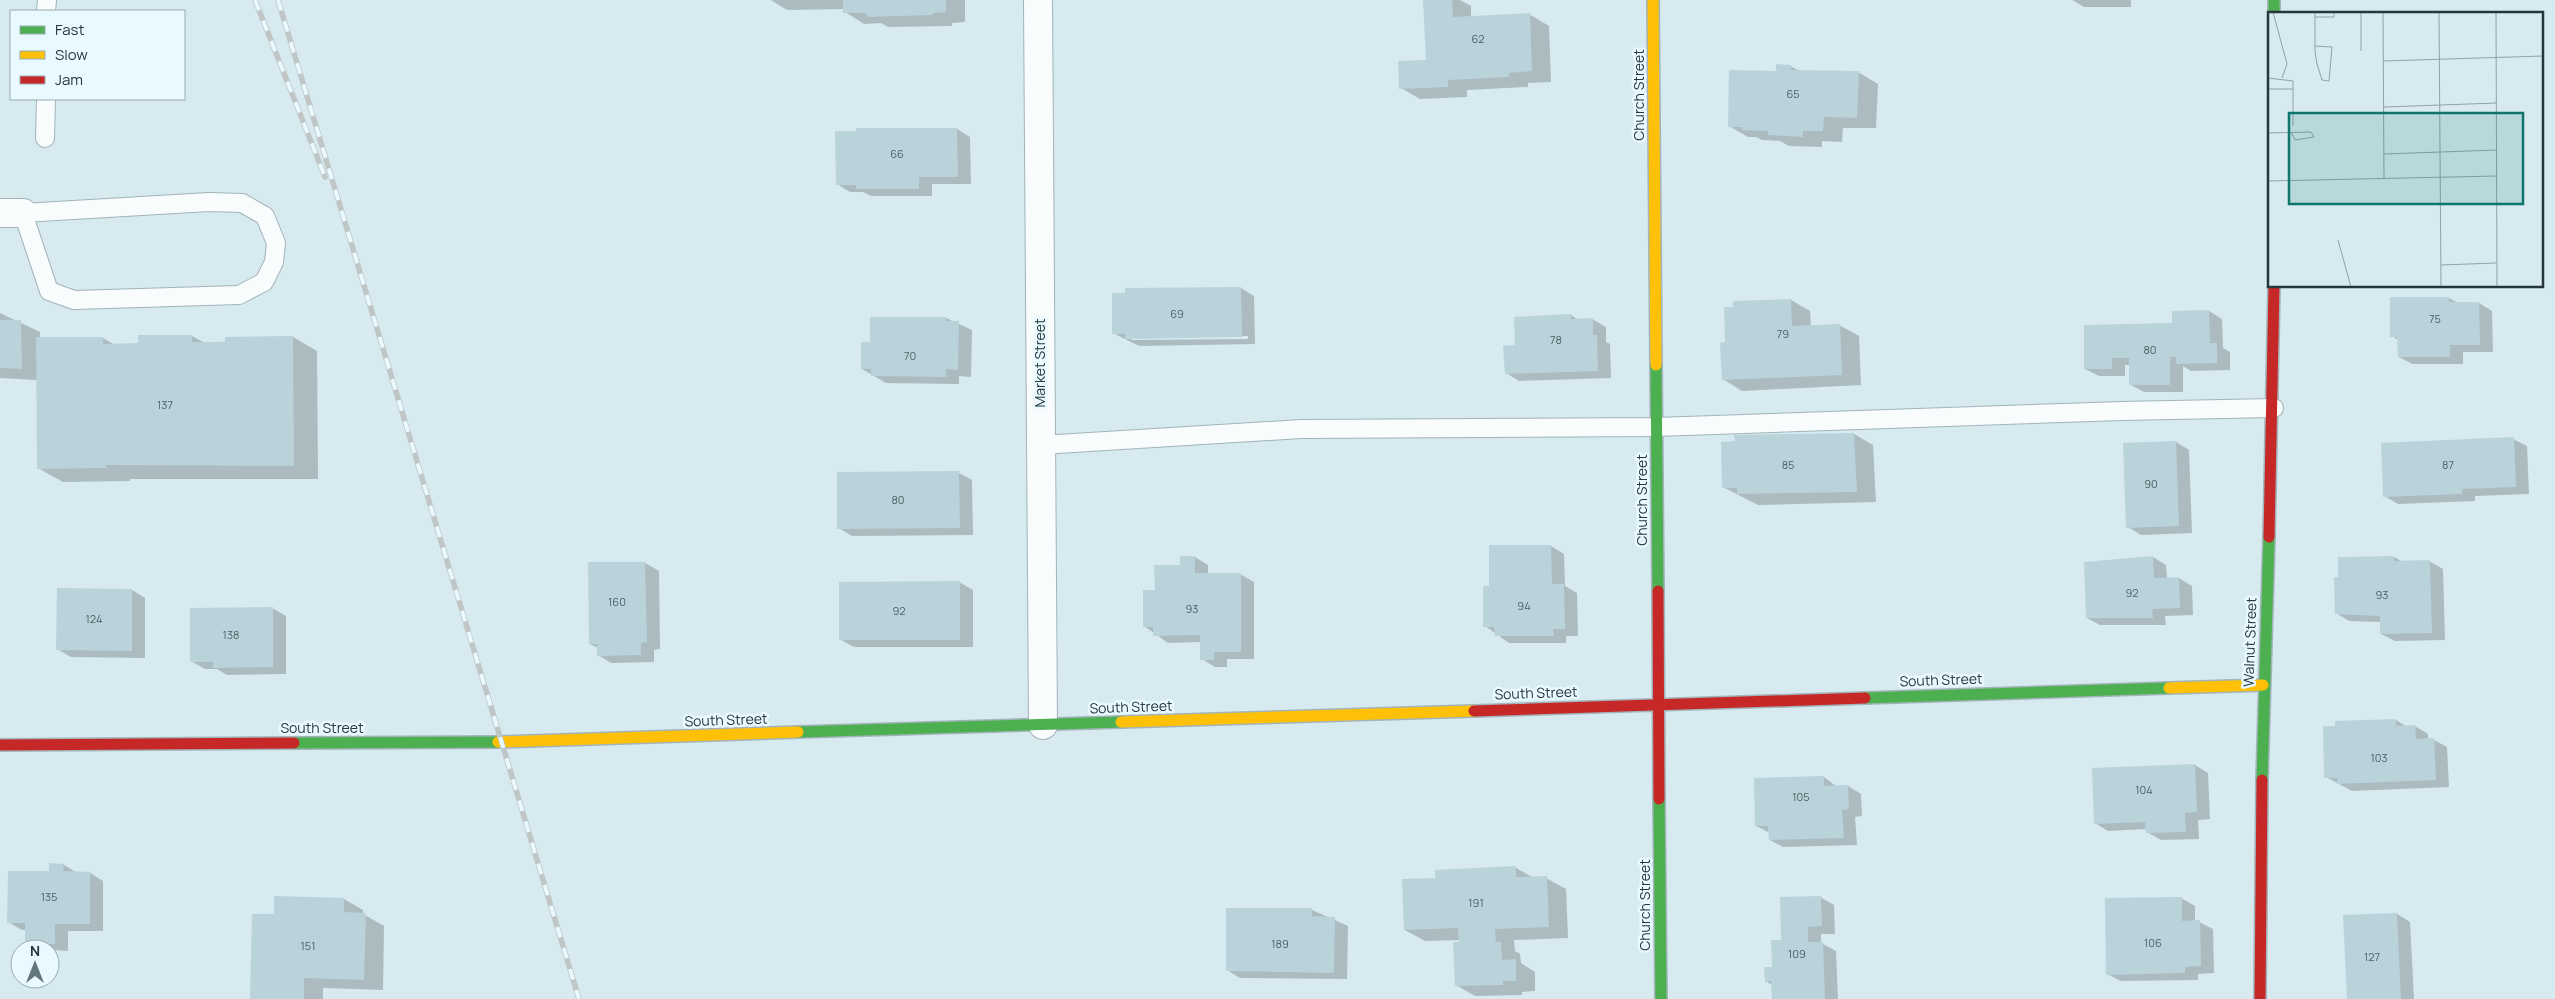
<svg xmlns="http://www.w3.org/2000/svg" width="2555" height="999" font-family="Manrope,sans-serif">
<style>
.shadow{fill:#0003;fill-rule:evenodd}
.building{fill:#bad2d9}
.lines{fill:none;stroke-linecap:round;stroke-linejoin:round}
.lane-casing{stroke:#a2b4b8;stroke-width:20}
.street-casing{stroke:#a2b4b8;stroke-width:30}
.fast-casing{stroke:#a2b4b8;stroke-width:14}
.slow-casing{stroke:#a2b4b8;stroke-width:14}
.jam-casing{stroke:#a2b4b8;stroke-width:14}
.lane{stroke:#f9fcfd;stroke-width:18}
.street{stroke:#f9fcfd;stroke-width:28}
.fast{stroke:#4caf50;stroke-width:11}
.slow{stroke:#ffc107;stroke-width:11}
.jam{stroke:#c62828;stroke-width:11}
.rail-casing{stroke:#c0c5c6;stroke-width:5.5}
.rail{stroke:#e8f9ff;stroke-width:4;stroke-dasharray:11;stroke-linecap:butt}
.labels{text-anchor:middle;stroke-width:5;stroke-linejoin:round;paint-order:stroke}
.number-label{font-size:11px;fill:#4d6066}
.street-label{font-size:14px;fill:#25373c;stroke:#e8f9ff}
.inset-road{fill:none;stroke:#8fa2a8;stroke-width:1}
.view{fill:#0f766e;fill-opacity:0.15;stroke:#0f766e;stroke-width:2.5}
.inset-edge{fill:none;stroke:#25373c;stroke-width:2.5}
</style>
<rect width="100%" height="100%" fill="#d6eaf0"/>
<!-- shadow -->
<path class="shadow" d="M771,0h194v22l-13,1v3l-64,1 -7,-4 -17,1 -19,-12v-3l-58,1z
M1425,0h35l11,6v11l58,-3 20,12 2,56 -23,1v4l-61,3v7l-47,2 -19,-11 26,-27z
M2072,0h59v7h-47z
M1790,66l10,5 58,1 20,12 -2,44h-33l-1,14 -20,-1v6l-33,-1 -9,-5 -18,-1 -6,-3h-8l-19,-11z
M858,129h99l13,8 1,47h-39v12h-61l-8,-4h-13l-13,-8z
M1241,288l13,8 1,48 -116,2 -26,-13zM1248,336v3l-116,1 -3,-3z
M2449,298l9,5h21l13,8 1,41h-30v12h-51l-13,-7 -1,-17 -6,-4z
M1791,300l19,11 1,16 28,-2 20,11 2,49 -119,6 -19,-12 3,-36z
M2209,311l13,8 1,29 7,4v18l-39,1 -8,-5v26h-39l-13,-7 -1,-20h-5v11h-26l-14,-7 89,-44v-13z
M0,313l40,19v7l63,-1 12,7h24l53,-9 13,7 88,-6 24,14 1,128h-188v2l-67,1 -25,-14 -1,-88 -37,-2z
M1571,315l7,5 14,-1 14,8v15l4,2 1,34 -92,3 -13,-8 10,-26z
M946,318l26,12 -1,47 -12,-1v8l-73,-1 -24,-14 9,-26z
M1854,434l19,11 3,57 -118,3 -35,-18z
M2513,439l14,7 2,48 -54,2v5l-77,3 -14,-8z
M2176,442l13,8 3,83 -51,2 -13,-8 -3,-83z
M959,473l13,7 1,55 -121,1 -13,-8z
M1551,546l13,8 1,32 12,7 1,43h-12v7h-57l-24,-17 5,-39z
M1195,557l13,8v9h32l14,8v77h-27v8h-12l-13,-8v-17l-34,1 -24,-17 12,-34 25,-26z
M2153,557l13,8 1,13h12l13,8 1,29 -28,1 1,9h-66l-13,-7z
M2394,557l9,5 26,-1 14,8 2,71 -50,1 -14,-7v-12l-32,-1 -13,-8 3,-55z
M589,563h56l14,8 1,78 -6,1v12l-43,1 -13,-8v-7l-8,-4z
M959,582l14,8v57h-119l-13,-7z
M58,589l74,1 13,8v60l-74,-1 -14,-8z
M272,608l14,8v58l-59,1 -10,-6h-12l-14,-8z
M2396,720l11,7 8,-1 13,8v6h6l13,7 2,40 -97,4 -26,-14z
M2195,765l13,8 2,46 -12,1 1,19 -38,1 -14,-8v-3l-39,2 -13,-8z
M1824,777l13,10 11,-1 13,8 1,22 -7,1 2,28 -74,2 -13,-7v-7l-14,-7z
M64,865l13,8h13l13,8v50h-35v20l-31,-2 -11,-6v-13h-4l-14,-8 43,-50z
M1516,868l18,10h12l20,11 2,49 -54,2 1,11 5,3 1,9 14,9v19l-13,1v3l-47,1 -19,-11 4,-45 -35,1 -20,-11 32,-51 -1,-8z
M275,897l69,2 19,11v4l21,12 -1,64 -60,-2v11h-71l23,-83z
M1820,897l14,8 1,29h-14v9l15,8 2,48h-65l-1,-14 -6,-4 17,-39z
M2181,898l14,8v16h4l14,7 1,44 -16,1v6l-77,1 -14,-7z
M1312,910l36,16 -1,53 -107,-1 -13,-8z
M2397,914l13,8 4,77h-65z"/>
<!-- building -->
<path class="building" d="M843,0h103v12l-13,1v2l-66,2v-4h-24z
M1423,0h29l1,17 77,-4 2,58 -23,2v4l-61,3v7l-49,2 -1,-28 28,-1z
M1776,64l15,1v5l68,1 -2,47 -33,-1 -1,14h-20v6l-35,-2v-4l-26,-1v-3h-14l1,-57 47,1z
M856,128h101l1,49h-39v12h-63v-4h-20l-1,-54h21z
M1241,287l1,50 -117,2v-5h-13v-41h13v-5z
M2390,297h59v5h30l1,43h-30v12h-52l-1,-20h-7z
M1791,299l1,27 48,-2 2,51 -120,5 -2,-37 5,-1 -1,-35h9v-6z
M2209,310l1,33h7v20l-41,1v-7h-6v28h-41v-27h-17v11h-28v-44l88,-2v-12z
M1571,314v5l22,-1v17h4l1,36 -93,3 -2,-28 12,-1 -1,-28z
M870,317h76v4h13l-1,49 -12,-1v8l-75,-1v-7h-10v-27h9z
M0,320h21l1,49 -22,-1z
M138,335h54v7h33v-5l68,-1 1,130 -188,-1v3l-69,1 -1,-132h67v7l35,-1z
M1854,433l3,59 -120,2v-6h-15l-1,-46 14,-1 -1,-6z
M2514,437l2,50 -54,2v5l-79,3 -2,-54z
M2176,441l3,85 -53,2 -3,-85z
M959,471l1,57 -123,1v-57z
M1489,545h62l1,39h12l1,45h-12l1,7h-59l-1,-9h-11v-41h6z
M1180,556h15v17h46v79h-27v8h-14v-25l-47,1v-9h-10v-37h12l-1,-25h26z
M2153,556l1,22 25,-1 1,31 -28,1 1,9h-67l-2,-56z
M2394,556v5l36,-1 2,73 -52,1v-18l-45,-2 -1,-37h4v-20z
M588,562h57l2,80 -6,1v12l-44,1v-12h-8z
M960,581v59h-121v-58z
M57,588l75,1v62l-76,-1z
M273,607v60l-60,1v-6h-23v-54z
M2396,719v7l19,-1 1,14 18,-1 2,42 -99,4v-6h-13l-1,-52h12v-5z
M2195,764l2,48 -12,1 1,19 -40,1 -1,-11 -51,2 -2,-56z
M1824,776v10l24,-1 1,24 -7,1 2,28 -75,2 -1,-14h-13l-1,-48z
M49,863l15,1 -1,7 27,1v52h-35v20h-30v-21h-18l1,-52h41z
M1516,866v11l31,-1 2,51 -54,2 1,13h5l1,18 14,-1v22h-13v4l-48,1 -2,-44h6l-1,-14 -54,2 -2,-51 33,-1v-8z
M274,896l70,2v14l22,1 -2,67 -60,-2v21h-54l2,-85h22z
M1821,896l1,30 -14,1v15h15l2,57h-53l-1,-18 -6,1 -1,-15h8l-1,-27h10l-1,-43z
M2182,897v24l18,-1 1,46 -16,1v6l-79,2 -1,-77z
M1226,908h86v8l23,1 -1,56 -108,-2z
M2397,913l4,86h-54l-4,-84z"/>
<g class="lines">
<defs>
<path id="lane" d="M46,11l1,-11
M45,138l1,-39
M209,202l33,1 23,13 11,27 -2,19 -10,20 -25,13 -165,5 -25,-9 -26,-78z
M1041,445l260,-16 355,-2 466,-16 152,-3"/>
<path id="street" d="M1038,0l5,725
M0,213h23"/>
<path id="fast" d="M2274,0v14
M1656,365l2,226
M1865,698l304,-10
M798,732l323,-10
M294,743l204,-1
M2262,780l7,-243
M1659,799l2,200"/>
<path id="slow" d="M1653,0l3,365
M2169,688l94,-3
M1121,722l353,-11
M498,742l300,-10"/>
<path id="jam" d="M2269,537l5,-251
M1658,591l1,208
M1474,711l391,-13
M0,745l294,-2
M2260,999l2,-219"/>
</defs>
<!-- lane casing -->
<use href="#lane" class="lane-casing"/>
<!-- street casing -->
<use href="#street" class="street-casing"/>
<!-- fast casing -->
<use href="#fast" class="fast-casing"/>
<!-- slow casing -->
<use href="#slow" class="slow-casing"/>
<!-- jam casing -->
<use href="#jam" class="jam-casing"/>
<!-- lane -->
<use href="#lane" class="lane"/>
<!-- street -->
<use href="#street" class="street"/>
<!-- fast -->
<use href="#fast" class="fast"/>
<!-- slow -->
<use href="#slow" class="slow"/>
<!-- jam -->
<use href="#jam" class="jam"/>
<defs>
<path id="rail" d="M255,0l70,177
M278,0l301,999"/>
</defs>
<!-- rail casing -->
<use href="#rail" class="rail-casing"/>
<!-- rail -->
<use href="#rail" class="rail"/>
</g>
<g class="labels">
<!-- number labels -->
<g class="number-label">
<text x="1478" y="43">62</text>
<text x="1793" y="98">65</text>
<text x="897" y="158">66</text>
<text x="1177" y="318">69</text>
<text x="2435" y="323">75</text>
<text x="1783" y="338">79</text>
<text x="1556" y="344">78</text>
<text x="2150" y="354">80</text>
<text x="910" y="360">70</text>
<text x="165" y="409">137</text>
<text x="1788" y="469">85</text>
<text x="2448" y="469">87</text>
<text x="2151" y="488">90</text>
<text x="898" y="504">80</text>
<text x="2132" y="597">92</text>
<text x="2382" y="599">93</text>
<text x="617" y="606">160</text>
<text x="1524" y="610">94</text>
<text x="1192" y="613">93</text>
<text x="899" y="615">92</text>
<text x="94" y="623">124</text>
<text x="231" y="639">138</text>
<text x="2379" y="762">103</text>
<text x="2144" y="794">104</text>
<text x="1801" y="801">105</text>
<text x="49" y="901">135</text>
<text x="1476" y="907">191</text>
<text x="2153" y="947">106</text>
<text x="1280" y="948">189</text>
<text x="308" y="950">151</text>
<text x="1797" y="958">109</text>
<text x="2372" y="961">127</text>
</g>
<!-- street labels -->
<g class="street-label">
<text transform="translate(1639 95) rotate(-90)" y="5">Church Street</text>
<text transform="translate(1040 363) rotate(-90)" y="5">Market Street</text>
<text transform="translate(1642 500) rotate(-90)" y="5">Church Street</text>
<text transform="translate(2250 642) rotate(-88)" y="5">Walnut Street</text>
<text transform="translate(1941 680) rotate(-2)" y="5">South Street</text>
<text transform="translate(1536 693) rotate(-2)" y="5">South Street</text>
<text transform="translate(1131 707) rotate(-2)" y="5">South Street</text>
<text transform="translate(726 720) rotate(-2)" y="5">South Street</text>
<text x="322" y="733">South Street</text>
<text transform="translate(1645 905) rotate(-90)" y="5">Church Street</text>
</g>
</g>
<!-- overview -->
<g transform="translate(2268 12)">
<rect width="275" height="275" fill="#d6eaf0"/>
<path class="inset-road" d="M5,0l14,52 -5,14M47,0v40l2,12 5,16 7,1 3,-34 -17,-1M115,0l1,167M171,0l2,275M228,0l1,275M47,5h19v-5M93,39v-39M115,49l160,-5M0,66l25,3v45M0,77h25M116,95l113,-4M0,121l43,-1 3,5 -19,3 -4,-8M116,142l113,-4M0,169l228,-5M70,228l13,47M173,253l55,-2"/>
<path class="view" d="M21,101h234v91h-234z"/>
<rect width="275" height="275" class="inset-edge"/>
</g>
<!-- legend -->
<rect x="10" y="10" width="175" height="90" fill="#e8f9ff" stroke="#9aabb1"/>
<rect x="20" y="26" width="25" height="8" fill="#4caf50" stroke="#9aabb1"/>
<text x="55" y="35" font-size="15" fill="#25373c">Fast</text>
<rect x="20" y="51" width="25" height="8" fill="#ffc107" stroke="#9aabb1"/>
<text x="55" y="60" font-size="15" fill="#25373c">Slow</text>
<rect x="20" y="76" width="25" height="8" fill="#c62828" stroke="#9aabb1"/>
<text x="55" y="85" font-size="15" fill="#25373c">Jam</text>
<!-- north arrow -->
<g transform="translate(35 964)"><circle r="24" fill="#e8f9ff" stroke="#9aabb1"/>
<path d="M0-4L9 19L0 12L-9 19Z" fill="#63767b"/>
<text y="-8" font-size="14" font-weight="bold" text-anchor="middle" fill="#25373c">N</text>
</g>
</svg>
